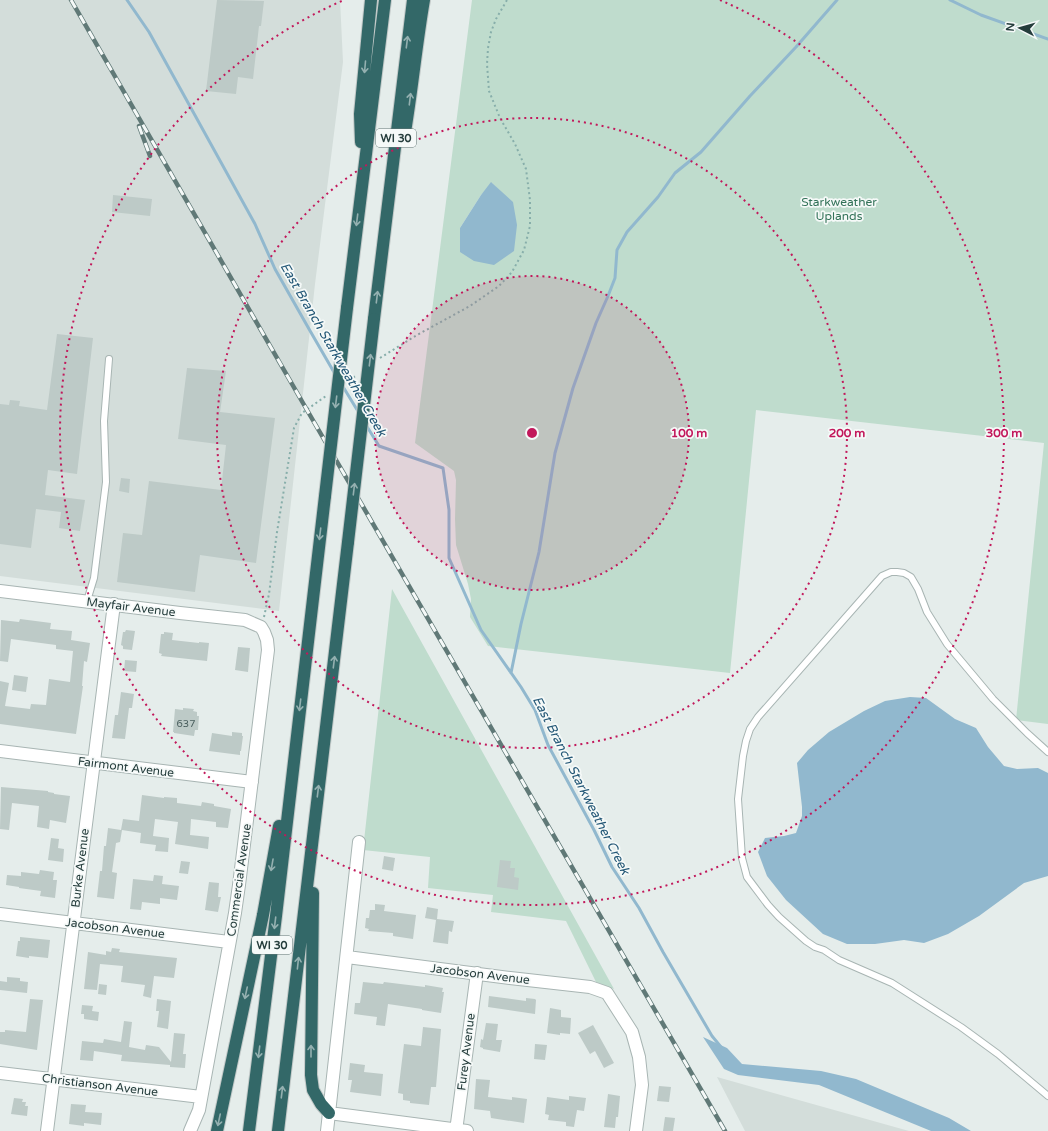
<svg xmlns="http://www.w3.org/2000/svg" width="1048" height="1131" font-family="'Varela Round',sans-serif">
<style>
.built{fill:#d3ddda}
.green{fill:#bfdccd;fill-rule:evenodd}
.water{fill:#91b8ce}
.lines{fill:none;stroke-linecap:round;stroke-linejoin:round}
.stream{stroke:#91b8ce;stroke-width:3}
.building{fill:#bdcac7}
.service-casing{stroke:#a8b5b3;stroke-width:8}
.minor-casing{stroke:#a8b5b3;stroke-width:14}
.tertiary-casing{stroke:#a8b5b3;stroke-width:14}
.motorway-casing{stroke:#c2c9c8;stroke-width:14}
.path{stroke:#87aeaa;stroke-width:2;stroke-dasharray:2 3;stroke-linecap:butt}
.service{stroke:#fff;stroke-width:6}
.minor{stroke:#fff;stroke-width:12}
.tertiary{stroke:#fff;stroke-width:12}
.motorway{stroke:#336868;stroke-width:12}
.rail-casing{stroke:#607977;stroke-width:4.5}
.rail{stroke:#f5f9f8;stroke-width:3;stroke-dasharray:9;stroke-linecap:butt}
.motorway-bridge-casing{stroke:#c2c9c8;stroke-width:14;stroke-linecap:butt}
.motorway-bridge{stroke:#336868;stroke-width:12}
.oneway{stroke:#94b0b0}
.ring{fill:none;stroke:#c2185b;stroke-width:2;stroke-dasharray:2 4}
.labels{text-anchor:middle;stroke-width:3.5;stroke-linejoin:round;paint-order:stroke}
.number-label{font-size:10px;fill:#4b605f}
.shield{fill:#f5f9f8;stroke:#637574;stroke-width:1}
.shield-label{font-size:11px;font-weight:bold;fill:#253d3c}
.park-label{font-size:12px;fill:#327258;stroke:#f5f9f8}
.street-label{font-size:12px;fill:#253d3c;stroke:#f5f9f8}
.water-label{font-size:13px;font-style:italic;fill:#235776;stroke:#f5f9f8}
.centre{fill:#c2185b;stroke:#f5f9f8;stroke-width:2}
.ring-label{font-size:12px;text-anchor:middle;font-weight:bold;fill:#c2185b;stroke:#f5f9f8;stroke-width:3.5;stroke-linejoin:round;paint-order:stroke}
</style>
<rect width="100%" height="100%" fill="#e5edeb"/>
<!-- built -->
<path class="built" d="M0,0h340l3,62 -28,222 -36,327 -279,-35z
M717,1077l192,54h-164z"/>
<!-- green -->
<path class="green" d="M472,0h576v724l-32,-4 28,-277 -288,-33 -26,263 -242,-27 -18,-29 1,-18 -3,-15 -12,-39 -1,-26 1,-39 -2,-9 -39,-28zM492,183l9,9 -41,36 21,-33z
M392,589l222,400 -18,-7 -30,-61 -75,-9 2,-17 -65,-7 2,-31 -67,-7z"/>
<!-- water -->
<path class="water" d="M491,182l22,20 4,23 -3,26 -20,14 -20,-4 -14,-9v-24l21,-33z
M910,697l16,1 29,21 21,9 12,19 16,19 13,3 21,-1 10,5v103l-24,7 -45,33 -31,18 -24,9 -20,-3 -29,4h-28l-24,-10 -37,-34 -19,-24 -9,-24 7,-14 19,-2 12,-3 6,-17v-9l-5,-44 11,-13 21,-18 35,-21 21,-10z
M703,1037l24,11 15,16 79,7 35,8 93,39 22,13h-40l-112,-46 -81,-10 -14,-6z"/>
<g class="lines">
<!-- stream -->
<path class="stream" d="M127,0l22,32 106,192 20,45 34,60 26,45
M950,0l31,15 67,24
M342,385l17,28
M366,425l13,21 64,22 6,42v48l32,72 40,57 14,23 13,35 46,85 18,37 27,41 24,44 49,84 9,11
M511,673l10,-49 18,-72 16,-99 18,-65 23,-65 12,-27 7,-18 2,-28 10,-18 31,-35 17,-24 26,-21 49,-56 46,-49 41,-47"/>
</g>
<!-- building -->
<path class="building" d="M217,0l47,1 -3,25h-2l-6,53 -15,-2 -2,17 -30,-3z
M113,195l39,4 -2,17 -38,-4z
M57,334l36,4 -16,136 -29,-4 -3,25 40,5 -5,31 -21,-3 2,-16 -25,-3 -5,39 -31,-4v-140l9,1 1,-5 10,1 -1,5 28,4z
M187,368l39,3 -6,41 55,6 -19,145 -56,-8 -5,37 -78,-10 6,-49 19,2 7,-54 72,9 5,-45 -48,-6z
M121,478l9,1 -1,14 -10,-2z
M20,619l31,4 -1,6 22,2 -1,9 19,3 -3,19 -3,-1 -2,25h1l-7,48 -76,-10v-43l9,2 -4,23 25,3 1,-5 15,1 3,-26 21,3 3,-31 -17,-2v-4l-45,-6 -3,23 -8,-1 1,-41 18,2z
M126,630l9,1 -3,19 -9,-1v-3l-2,-1 2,-13h2z
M164,632l9,1 -1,7 27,3v-1l10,1 -2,18 -46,-5 1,-2 -3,-1 2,-19h3z
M238,647l12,1 -2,24 -13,-2z
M125,660l12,1 -1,11 -12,-1z
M14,675l14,2 -2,15 -14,-2z
M121,692l13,2 -2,14h-3l-4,31 -13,-1 3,-23h3z
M183,708l11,1 -1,2 4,1v4h2l-1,14h-3l-1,6 -20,-3v-1h-1l2,-23 8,1z
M232,732l10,1v3h1l-2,15h-1v4l-31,-4 3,-18 20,3z
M1,787l47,4v1l6,1v1l16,2 -4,27 -16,-3 -1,9 -12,-2 2,-21 -27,-3 -3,27 -9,-1z
M142,795l22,3v-1l13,1v5l24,3 1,-4 12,2v2l17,3 -3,19 -12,-1v-5l-25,-3 -1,16 19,2 -1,12 -13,-2 -20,-3 3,-22 -23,-3 -2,17 16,2 -1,14 -13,-1 1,-6 -16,-2 1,-10 -19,-3 -2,12 -4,1 -4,29 5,1 -3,26 -17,-2 3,-26h2l2,-25h2l2,-18 13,2 2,-11 16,2z
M51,838l8,1 -1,9 6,1 -1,13 -15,-2z
M384,856l11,2 -2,13 -11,-2z
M500,860l11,1 -1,7h5l-1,9 5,1 -1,12 -21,-3z
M181,861l9,1 -2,12 -9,-1z
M40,870l14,2 -1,8h4l-2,18 -15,-2 1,-5 -22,-3v-1l-13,-2 1,-10 14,1v-4l18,2z
M154,875l9,1 -1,8 17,2 -2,14 -17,-2v6l-18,-2 -1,8 -11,-1 3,-30 20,2z
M209,882l10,1 -1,14h3l-3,15 -13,-2z
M375,904l10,1 -1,6 32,4 -3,24 -20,-3v-3l-25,-2 1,-2 -4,-1 1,-10h3l1,-8h5z
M427,907l11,2 -1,10 17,2 -2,11 -3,-1 -1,13 -15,-2 3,-22 -11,-2z
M20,937l30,3 -2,18 -19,-2v2l-13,-2 2,-15h2z
M112,948l8,1 -1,3 58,6 -3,20 -20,-2 -3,22 -8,-2 2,-11 -24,-3 2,-16 -23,-2 -3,26 -13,-1 4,-37 18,3v-4l5,1z
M7,977l13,1v3l8,1 -1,11 -27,-3v-9l7,1z
M363,982l20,2 1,-2 41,5v-2l18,3 -1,4h2l-3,21 -19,-3v-1l-34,-5 -3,22 -9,-1 1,-8 -23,-3 1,-11h5z
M99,984l8,1 -1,10 -8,-1z
M489,996l37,5v-3l9,1 1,1 -1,14 -47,-7z
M30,999l13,1 -6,50 -37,-6v-12h5v-2l21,2z
M157,999l14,2 -3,28 -11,-2 2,-16h-3z
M82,1005l11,1 -1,5 7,1 -1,9 -14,-2v-5h-3z
M550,1008l11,2v7l10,1 -1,16 -10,-1v2l-13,-2z
M124,1021l8,1 -3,25 16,3 1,-5 13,2 12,15 3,-29 11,1 -2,20h3l-1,14 -15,-1v-2l-49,-4 1,-6 -28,-4 -1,10 -13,-1 2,-19 21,2 1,-4 17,3z
M486,1023l12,1 -2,16h6l-2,12 -17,-3v-1l-3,-1 1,-8 2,1z
M593,1025l21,38 -10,5 -9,-17 -5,3 -12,-21z
M423,1027l18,2 -5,58h-5l-2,18 -19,-2v-2l-7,-1v-6l-5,-1 6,-49 17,2z
M535,1044l12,1 -2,15 -11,-1z
M350,1063l15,2 -1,7 19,2 -2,22 -31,-4 2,-12h-4z
M476,1079l14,1 -2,17 24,3v-3l15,2 -3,24 -33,-5 -1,-7 -16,-2z
M659,1086l12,1 -2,15 -12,-1z
M608,1094l12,2 -2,21h-2l-1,11 -11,-1z
M569,1096l17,2 -2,13 -7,-1 -3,17 -8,-1v-4l-18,-2 1,-5 -4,-1 2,-17 22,3z
M14,1098l9,1 -1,3h4l-1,4h3l-1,10 -16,-2z
M71,1104l15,1 -1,7 17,1 -1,12 -17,-2v3l-15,-2z
M665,1117l10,1 -2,13h-10z"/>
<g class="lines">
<defs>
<path id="service" d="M87,601l7,-23 12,-96 -2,-61 5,-62
M1048,752l-21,-19 -34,-34 -46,-55 -20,-32 -9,-23 -7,-12 -7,-4 -7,-1h-6l-9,4 -124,141 -8,12 -4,12 -3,15 -5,43 4,59 5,19 21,28 11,12 27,24 9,6 9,3 15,10 53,23 69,44 37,27 50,42"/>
<path id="minor" d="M0,591l180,22 65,7 16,7 3,5 3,8 1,10 -29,235 -4,28 -36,197 -9,21
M0,751l252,31
M359,842l-30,271 138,18
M0,914l229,28
M347,957l163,21 80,9 17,6 25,39 7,25 3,28 -6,46
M0,1073l201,24
M47,1131l67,-527
M456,1131l21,-158"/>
<path id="tertiary" d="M327,1131l2,-18"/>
<path id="motorway" d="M404,138c8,-46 12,-92 20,-138
M361,142l-1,-28 11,-114
M347,308l38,-308
M374,319l39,-319
M313,893l-2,182 2,15 8,14 8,9
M217,1131l46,-216 16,-89
M249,1131l27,-215 49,-420
M278,1131l70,-589"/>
</defs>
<!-- service casing -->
<use href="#service" class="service-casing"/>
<!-- minor casing -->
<use href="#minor" class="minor-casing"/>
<!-- tertiary casing -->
<use href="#tertiary" class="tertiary-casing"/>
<!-- motorway casing -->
<use href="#motorway" class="motorway-casing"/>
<!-- path -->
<path class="path" d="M380,358l37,-23 53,-29 29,-20 13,-14 12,-22 6,-24v-26l-4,-31 -11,-25 -15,-26 -11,-27 -2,-27 1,-16 3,-16 5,-13 11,-19
M349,380l8,-5
M264,617l5,-23 8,-62 17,-104 8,-15 24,-17"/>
<!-- service -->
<use href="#service" class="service"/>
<!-- minor -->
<use href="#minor" class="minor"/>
<!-- tertiary -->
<use href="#tertiary" class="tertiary"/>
<!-- motorway -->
<use href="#motorway" class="motorway"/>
<defs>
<path id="rail" d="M71,0l236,410 418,721
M139,126l11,30"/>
</defs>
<!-- rail casing -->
<use href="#rail" class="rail-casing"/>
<!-- rail -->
<use href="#rail" class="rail"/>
<defs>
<path id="motorway-bridge" d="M325,496l22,-188
M348,542l26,-223"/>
</defs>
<!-- motorway-bridge casing -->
<use href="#motorway-bridge" class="motorway-bridge-casing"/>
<!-- motorway-bridge -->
<use href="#motorway-bridge" class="motorway-bridge"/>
</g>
<!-- one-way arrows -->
<defs><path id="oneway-shaft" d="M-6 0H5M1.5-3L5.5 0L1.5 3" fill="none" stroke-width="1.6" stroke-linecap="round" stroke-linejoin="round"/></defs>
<g class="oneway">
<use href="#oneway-shaft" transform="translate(407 42) rotate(-83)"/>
<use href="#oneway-shaft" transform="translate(365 67) rotate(95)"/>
<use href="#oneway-shaft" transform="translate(410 99) rotate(-83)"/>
<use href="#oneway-shaft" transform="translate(357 220) rotate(97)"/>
<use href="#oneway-shaft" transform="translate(377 297) rotate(-83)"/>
<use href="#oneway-shaft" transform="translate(370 360) rotate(-83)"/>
<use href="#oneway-shaft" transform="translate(336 402) rotate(97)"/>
<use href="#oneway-shaft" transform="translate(354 489) rotate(-83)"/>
<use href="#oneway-shaft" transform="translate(320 534) rotate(97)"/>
<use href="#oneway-shaft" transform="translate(334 662) rotate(-83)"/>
<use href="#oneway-shaft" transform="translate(300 705) rotate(97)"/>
<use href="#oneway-shaft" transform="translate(318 791) rotate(-83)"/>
<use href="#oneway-shaft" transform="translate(272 865) rotate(100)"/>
<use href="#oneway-shaft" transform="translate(275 923) rotate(97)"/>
<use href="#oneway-shaft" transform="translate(298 963) rotate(-84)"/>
<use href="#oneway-shaft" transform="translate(246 993) rotate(102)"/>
<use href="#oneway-shaft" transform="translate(311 1051) rotate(-90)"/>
<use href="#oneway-shaft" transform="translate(259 1052) rotate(97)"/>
<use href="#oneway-shaft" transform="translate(282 1092) rotate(-83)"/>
<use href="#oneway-shaft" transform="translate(219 1120) rotate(102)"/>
</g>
<!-- distance rings -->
<circle cx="532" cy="433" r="157" fill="#c2185b" fill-opacity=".12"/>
<g class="ring">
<circle cx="532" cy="433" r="157"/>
<circle cx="532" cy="433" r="315"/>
<path d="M720 0A472 472 0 1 1 344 0"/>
</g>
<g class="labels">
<!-- number labels -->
<g class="number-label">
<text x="186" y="727">637</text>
</g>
<!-- shield labels -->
<g class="shield">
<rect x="376" y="129" width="40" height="18" rx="3"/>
<rect x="252" y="936" width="40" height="18" rx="3"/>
</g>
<g class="shield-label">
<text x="396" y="142">WI 30</text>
<text x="272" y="949">WI 30</text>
</g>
<!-- park labels -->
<g class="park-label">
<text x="839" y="206">Starkweather<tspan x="839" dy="14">Uplands</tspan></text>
</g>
<!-- street labels -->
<g class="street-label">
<text transform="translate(131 607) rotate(7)" y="4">Mayfair Avenue</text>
<text transform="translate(126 767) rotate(7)" y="4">Fairmont Avenue</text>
<text transform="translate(80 868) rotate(-83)" y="4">Burke Avenue</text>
<text transform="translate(239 880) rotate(-82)" y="4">Commercial Avenue</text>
<text transform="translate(115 928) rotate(7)" y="4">Jacobson Avenue</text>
<text transform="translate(480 974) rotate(7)" y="4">Jacobson Avenue</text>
<text transform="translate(466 1052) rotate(-83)" y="4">Furey Avenue</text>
<text transform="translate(100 1085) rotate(7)" y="4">Christianson Avenue</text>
</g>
<!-- water labels -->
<g class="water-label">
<text transform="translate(334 349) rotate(60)" y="5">East Branch Starkweather Creek</text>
<text transform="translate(582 785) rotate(63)" y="5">East Branch Starkweather Creek</text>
</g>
</g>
<circle cx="532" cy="433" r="6" class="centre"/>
<g class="ring-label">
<text x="689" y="437">100 m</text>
<text x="847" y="437">200 m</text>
<text x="1004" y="437">300 m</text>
</g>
<!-- north arrow -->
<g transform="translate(1020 28) rotate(276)" stroke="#f5f9f8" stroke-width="3" paint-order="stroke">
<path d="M0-3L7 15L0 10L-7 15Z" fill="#253d3c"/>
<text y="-6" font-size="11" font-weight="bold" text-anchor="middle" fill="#253d3c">N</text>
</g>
</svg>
